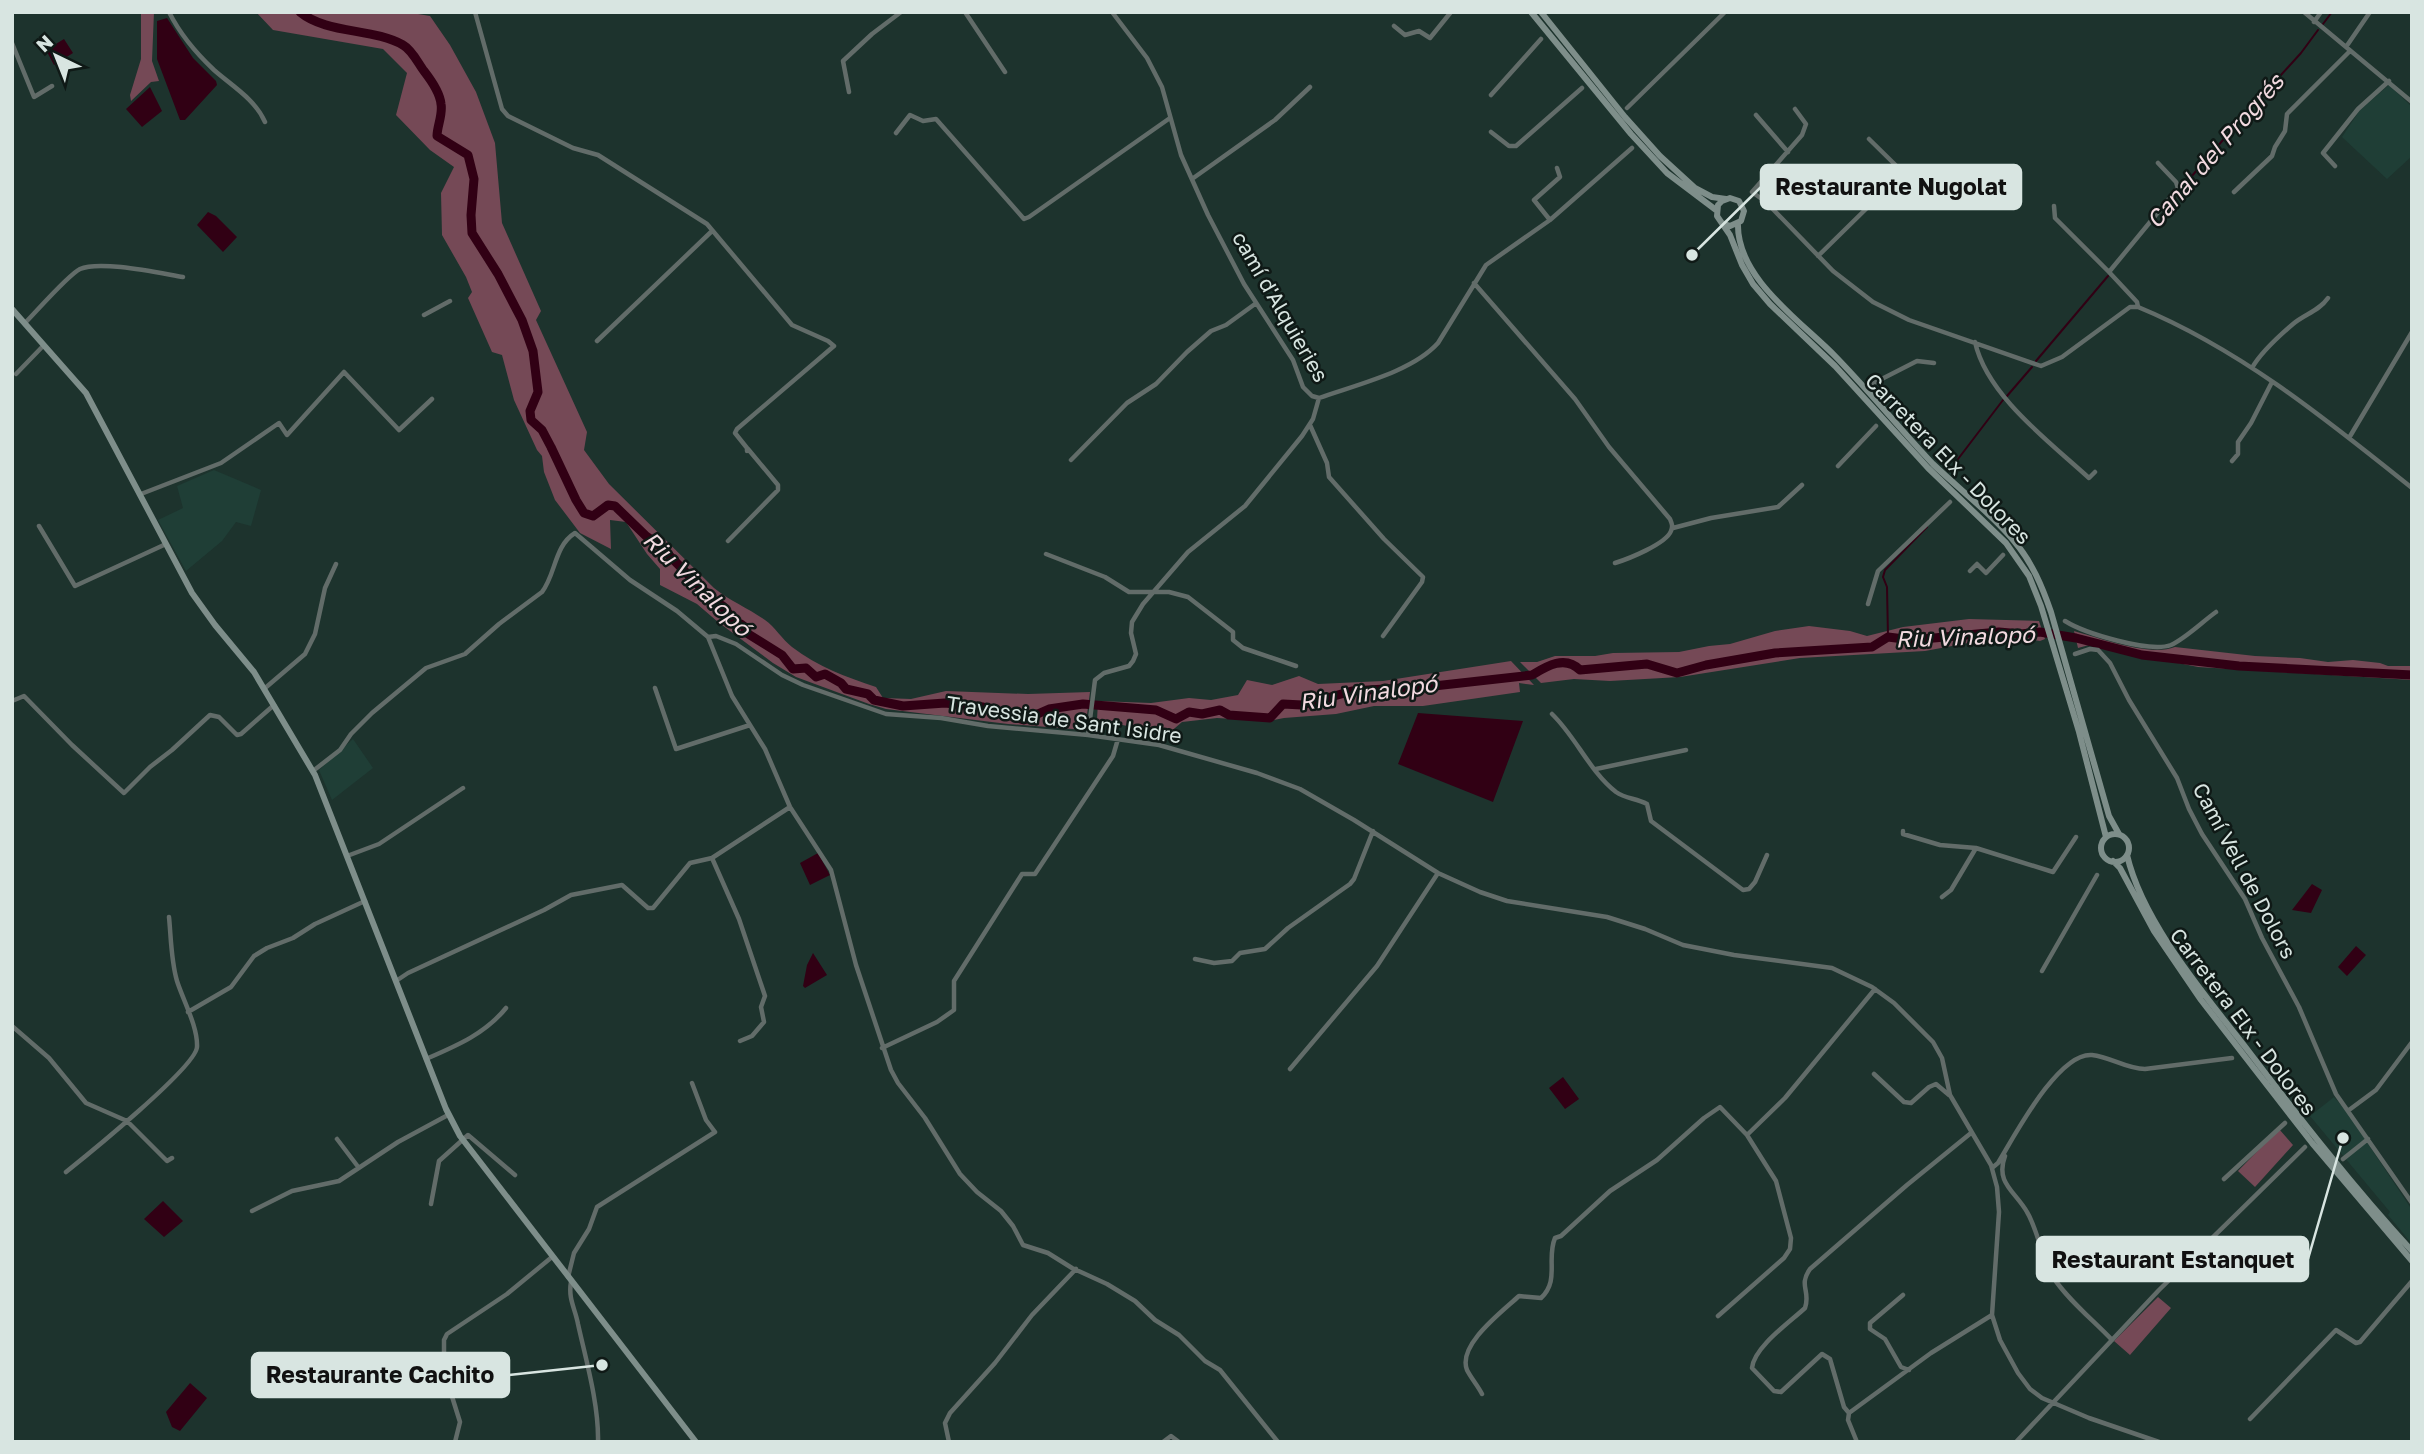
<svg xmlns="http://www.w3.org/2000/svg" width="2424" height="1454" font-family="'Golos Text',sans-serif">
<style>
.built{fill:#1f3e36}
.green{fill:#754956}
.water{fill:#310014}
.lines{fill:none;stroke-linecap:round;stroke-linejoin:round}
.stream{stroke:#310014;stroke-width:2}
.river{stroke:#310014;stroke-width:9}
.minor{stroke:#626c69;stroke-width:4.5}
.secondary{stroke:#7e8e8a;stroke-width:6}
.labels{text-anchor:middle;stroke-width:5;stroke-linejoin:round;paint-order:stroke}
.street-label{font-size:21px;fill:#d8e5e1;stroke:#0f1916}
.water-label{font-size:23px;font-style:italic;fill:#f2dae0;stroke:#0f1916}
.leader{fill:none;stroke:#d8e5e1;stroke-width:2.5}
.callout-dot{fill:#d8e5e1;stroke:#0f1916;stroke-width:2.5}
.callout{fill:#d8e5e1;stroke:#d8e5e1;stroke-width:2.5}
.callout-label{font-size:23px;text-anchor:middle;font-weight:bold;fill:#111}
</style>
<rect width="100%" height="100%" fill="#1d332d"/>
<!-- built -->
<path class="built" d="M2389,85l23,22v49l-25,23 -45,-42 18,-27z
M214,470l47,20 -10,36 -15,-4 -14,19 -36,30 -28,-51 25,-12 -6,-22z
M353,739l20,29 -41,32 -13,-30z
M2334,1097l13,15 65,98v34l-24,-29 2,-3 -80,-96z"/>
<!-- green -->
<path class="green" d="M141,12h13l-2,49 7,20 -8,1 -20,19 -1,-6 11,-36z
M256,12h150l24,4 20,29 26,47 19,51 7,80 39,88 -5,9 51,112 -3,18 25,34 105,104c16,13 34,20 51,32 10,7 17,19 27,27 26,20 54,30 84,40l7,11 28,1 35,-8 82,3 62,-2 -5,38 -77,-6 -122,-15 -17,-5 -73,-27 -23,-14 -55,-41 -21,-18 -37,-19v-16l-13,-15 -21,-32 -16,-2 1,29 -31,-16 -25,-33 -11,-28 -2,-16 -5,-6 -23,-50 -12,-45 -10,-3 -24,-54 4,-6 -6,-15 -24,-42 -1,-42 13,-26 -24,-17 -34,-35 11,-42 -24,-24 -110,-19z
M1969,619l70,2 6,18 -5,2 -34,-5 -81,15 -125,7 -120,19 -70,4 -36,-2 -33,4 -21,-21h17l18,-6h40l18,-3 66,-1 30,-6 21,-2 45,-13 34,-5 41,5 17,5 36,-9z
M2074,631c26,7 75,26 101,16l80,9 45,2 28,4 25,-2 27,3 8,3h24v14l-214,-13 -109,-22 -11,3z
M1511,661l23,24 -15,-2 1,9 -97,14h-49l-38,8 -52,4 -15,3 -52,-3 -35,4 -14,12 -71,-14 1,-19 53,2 38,-5 22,2 27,-5 9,-15 25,5 27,-9 19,8 65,-3z
M2279,1129l14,16 -38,42 -17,-16z
M2158,1297l13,11 -41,47 -16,-14z"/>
<!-- water -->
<path class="water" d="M167,18l26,40 23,23 1,4 -32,35h-5l-23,-61v-38z
M64,39l9,14 -19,12 -8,-15z
M150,87l12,24 -20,16 -16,-18z
M208,212l8,4 21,21 -14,15 -26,-27z
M1418,713l105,8 -30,81 -95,-38z
M818,853l12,22 -20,10 -10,-22z
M2312,884l10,6 -11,23 -19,-3z
M2356,946l10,9 -19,21 -9,-9z
M813,953l14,22 -22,13 -2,-2 4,-21z
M1563,1077l16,22 -14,10 -16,-21z
M163,1201l20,20 -19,16 -20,-18z
M190,1383l17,15 -27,33 -8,-4 -6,-15z"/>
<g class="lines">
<!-- stream -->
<path class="stream" d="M2323,24l9,-12
M2166,206l82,-95 53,-58 17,-23
M2036,361l72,-85
M2007,396l25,-29
M1955,463l48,-63
M1888,637l-1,-50 -4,-10 2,-7 42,-43"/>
<!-- river -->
<path class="river" d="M300,12c26,22 74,16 103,33 9,5 15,18 21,26 7,9 16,22 17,33 2,11 -4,22 -4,32l31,19 6,24 -3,36 1,18 26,41 24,46 11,31 5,41 -8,19 1,9 11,10 9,17 25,53 8,13 9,3 15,-11 7,1 31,30 13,9 54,55 10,6 2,5 7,5v7l5,2 4,-1 4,3v5l37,23 11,14 13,-1 10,9 9,-3 16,9 5,6 22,5 6,6 29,6 42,-3 38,4 41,13 25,-11 34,-5 73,6 20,9 13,-7 13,2 18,-4 9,5 41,3 13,-14 19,1 50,-14 82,-5 98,-11c15,-9 33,-20 48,-5l67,-6 30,9 29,-8 69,-12 97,-6 16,-10 24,3 87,-8 22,2 19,-2 36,6 66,17 97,11 173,9"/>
<!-- minor -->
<path class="minor" d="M169,12c11,22 28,42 45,58 18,16 41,29 51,52
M475,12l27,97 6,7 65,32 25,7 109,69 85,101 36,16 6,5 -97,83 -2,4 12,15v3
M965,12l40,60
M1112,12l35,46 15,29 19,68 27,60 36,69 49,76 10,27 9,9 7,2c36,-13 93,-26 119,-55l48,-78 64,-45 82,-72
M2304,12l108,90
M2314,22l7,-10
M1394,26l11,9 14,-4 11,7 21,-26
M12,43l22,54 18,-11
M2346,47l24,-35
M849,92l-6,-31 29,-27 29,-22
M1491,95l50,-56
M1627,108l98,-96
M1795,109l11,15 -4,11 -50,57 14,10 67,69 40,31 36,18 132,46 21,-9 68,-50h8c102,42 189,113 274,181
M1756,115l32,37
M1491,132l18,14h7l66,-58
M896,133l14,-18 13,6 13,-2 88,100 5,-2 141,-99
M1869,139l58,57 25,-21
M2335,166l-12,-13 35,-44 31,-28
M1192,179l83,-59 35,-33
M2234,192l38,-36 3,-9 10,-16 2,-17 63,-63
M2054,206l1,12 54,54
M1550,220l-16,-20 26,-23 -3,-9
M1818,256l50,-49
M1474,283l101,116 34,48 61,72c2,5 3,7 1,12 -5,13 -43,28 -56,32
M2138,307l-1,-5 -28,-30 69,-84 -2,-6 -18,-19
M424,315l26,-14
M25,323c11,-11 43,-48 55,-54 20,-9 79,4 103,8
M597,341l115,-110
M1975,342c12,54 75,100 114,136l6,-6
M2252,368c9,-16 27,-32 41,-44 12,-10 26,-13 35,-26
M16,374l28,-29
M1870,385l47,-24 17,2
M1310,425l17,38 2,14 55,62 39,38 -1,5 -39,54
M2349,438l63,-106
M1071,460l56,-57 29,-19 31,-32 24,-21 15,-6 29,-21
M2232,461l6,-7v-12l13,-19 21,-41
M1838,466l38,-40
M141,494l80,-31 58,-40 8,12 57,-63 55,58 33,-31
M39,526l36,60 91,-42
M1673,528l38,-10 67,-11 24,-22
M728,541l50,-51v-5l-30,-36
M1046,554l59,23 24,15h40l19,5 45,35v8l10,8 53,18
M1970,571l7,-7 9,9 17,-18
M1868,604l10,-33 72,-69
M2065,621c19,12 84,32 106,24 15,-7 31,-23 45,-33
M708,637l24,59 33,53 25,58 41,63 25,95 35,105 7,13 27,35 35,56 17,18 24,19 12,15 10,19 25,8 24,15 35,16 28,17 20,19 24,15 26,26 15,9 58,72
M2075,654l15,-5 8,1 12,13 19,37 48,78 12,31 13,25 43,65 17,39 37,69 37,87 76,109
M655,688l21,61 74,-24
M264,689l41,-35 10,-20 10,-46 11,-24
M12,701l12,-5 48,49 52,48 26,-26 22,-17 38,-35 9,2 18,18 4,-1 33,-29
M1552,714c24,23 38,58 64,78 10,7 20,6 31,12l4,17 92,69 6,-1 6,-7 12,-27
M1088,735l7,-55 9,-7 25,-7 4,-5 3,-7 -5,-21 1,-11 11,-18 45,-52 57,-46 57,-70 11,-17 6,-21
M1596,769l90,-19
M313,771l27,-21 11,-16 21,-21 54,-45 39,-14 34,-30 43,-32c14,-18 12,-46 33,-59l55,47 47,31 31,26 8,-1 20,8 46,31 21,10 83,29 55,4 47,8 100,9 71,10 98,28 43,16 54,31 84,53 42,19 27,9 100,16 38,12 38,16 51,10 98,13 40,19 22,16 39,39 9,16 8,37 41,70 6,22 2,25 -7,103 8,25 18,33 12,16 12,9 47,20 70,24
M1903,831v3l37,11 36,3
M347,856l32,-12 84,-56
M712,858l27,61 26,77 -4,11 3,15 -12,14 -12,5
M1942,897l9,-7 25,-42 77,24 23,-35
M1195,959l19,4 18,-2 8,-8 25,-4 23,-21 62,-44 4,-5 19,-48
M2042,971l55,-96
M396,981l12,-8 136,-63 27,-15 51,-10 26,23h5l37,-45 22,-5 78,-51
M188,1012l43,-25 23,-31 13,-8 26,-10 22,-14 50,-23
M12,1026l37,32 37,45 41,18 40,40 5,-3
M882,1048l55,-26 17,-12v-29l68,-107h13l78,-118 5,-17
M426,1059c30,-13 59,-25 80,-51
M1290,1069l87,-103 61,-93
M1874,1074l30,28 7,1 18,-16 7,-3 13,11
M2349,1110l27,-20 36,-48
M337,1139l22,29
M2005,1156c-10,27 10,35 22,56 11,18 14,45 26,65 14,22 41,44 59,63
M2343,1159l25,-20
M1992,1168l6,-5c16,-26 60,-111 94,-108 19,2 34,14 53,14l87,-11
M66,1172c20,-16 130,-105 131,-125 1,-20 -14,-47 -20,-66 -6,-20 -6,-44 -8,-64
M2224,1179l61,-56
M431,1204l8,-43 29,-26 47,40
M252,1211l40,-20 47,-10 59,-39 50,-27
M568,1277l6,-24 15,-24 8,-22 118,-75 -9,-12 -14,-37
M571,1282c-3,17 4,26 7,42 8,36 21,81 20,118
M1903,1295l-33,28v6l15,10 16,28 8,3
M1718,1316l66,-58 6,-9 1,-11 -15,-57 -29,-46
M1482,1394c-4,-8 -11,-16 -15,-24 -10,-25 36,-59 52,-74l22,2c19,-18 5,-39 14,-60l6,-2 49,-45 47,-31 47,-42 16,-11 27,28 38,-37 90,-109
M1849,1413l-5,-6 -14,-48 -8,-5 -41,38 -7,-1 -22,-23c2,-21 38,-46 53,-60 6,-17 -7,-22 5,-39l97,-84 64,-52
M2250,1419l86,-89 20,13 4,-1 52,-61
M455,1442l5,-20 -11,-35 -5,-33v-14l3,-6 60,-40 45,-37
M949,1442l-4,-19 5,-10 45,-50 37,-48 44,-46
M1163,1442l8,-6 8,6
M1857,1442l-9,-22 1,-7 82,-60 61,-38
M2016,1442l143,-152 146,-143"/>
<!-- secondary -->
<path class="secondary" d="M1531,12l100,122 36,39 49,37
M1541,12l84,105 35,39 35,32 17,9 14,2
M1722,223l8,3 11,-5 3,-10 -5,-10 -9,-3 -8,3 -4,4 -1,11 13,19 12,30 11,19 17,20 65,62 93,102 78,75 23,33 12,30 38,126 27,105
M1738,223c-2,55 64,99 98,134 34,35 64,72 97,107 27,26 58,49 81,77 18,21 28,45 37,71l58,204 10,18
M12,309l74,84 106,200 23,32 39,47 61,103 131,334 14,27 236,306
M2101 848a14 14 0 1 1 28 0a14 14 0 1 1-28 0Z
M2127,855c16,69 80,142 123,198 51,67 104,135 162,198
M2113,861l7,7 34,63 47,69 111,143 100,118"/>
</g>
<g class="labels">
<!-- street labels -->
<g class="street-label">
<text transform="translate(1280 307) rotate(60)" y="7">camí d'Alquieries</text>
<text transform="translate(1948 459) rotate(46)" y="7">Carretera Elx - Dolores</text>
<text transform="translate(1064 720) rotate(8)" y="7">Travessia de Sant Isidre</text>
<text transform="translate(2244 871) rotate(62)" y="7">Camí Vell de Dolors</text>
<text transform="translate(2243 1022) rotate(53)" y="7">Carretera Elx - Dolores</text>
</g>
<!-- water labels -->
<g class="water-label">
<text transform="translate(2215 151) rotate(-49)" y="8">Canal del Progrés</text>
<text transform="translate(697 584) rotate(44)" y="8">Riu Vinalopó</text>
<text transform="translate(1965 637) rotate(-2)" y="8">Riu Vinalopó</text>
<text transform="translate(1368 693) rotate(-8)" y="8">Riu Vinalopó</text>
</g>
</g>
<!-- callouts -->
<path class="leader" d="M1692 255L1761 187M2343 1138L2308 1259M602 1365L509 1375"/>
<g class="callout-dot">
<circle cx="1692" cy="255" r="7"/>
<circle cx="2343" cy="1138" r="7"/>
<circle cx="602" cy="1365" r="7"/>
</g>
<g class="callout">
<rect x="1761" y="165" width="260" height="44" rx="7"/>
<rect x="2037" y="1237" width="271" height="44" rx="7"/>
<rect x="252" y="1353" width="257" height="44" rx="7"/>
</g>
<g class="callout-label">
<text x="1891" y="195">Restaurante Nugolat</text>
<text x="2173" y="1268">Restaurant Estanquet</text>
<text x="380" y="1383">Restaurante Cachito</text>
</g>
<!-- border -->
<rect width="2424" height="1454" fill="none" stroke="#d8e5e1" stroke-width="28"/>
<!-- north arrow -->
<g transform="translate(56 56) rotate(317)" stroke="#0f1916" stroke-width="5" paint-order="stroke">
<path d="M0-5L12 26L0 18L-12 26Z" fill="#d8e5e1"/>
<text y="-10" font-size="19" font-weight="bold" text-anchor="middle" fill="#d8e5e1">N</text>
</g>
</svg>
